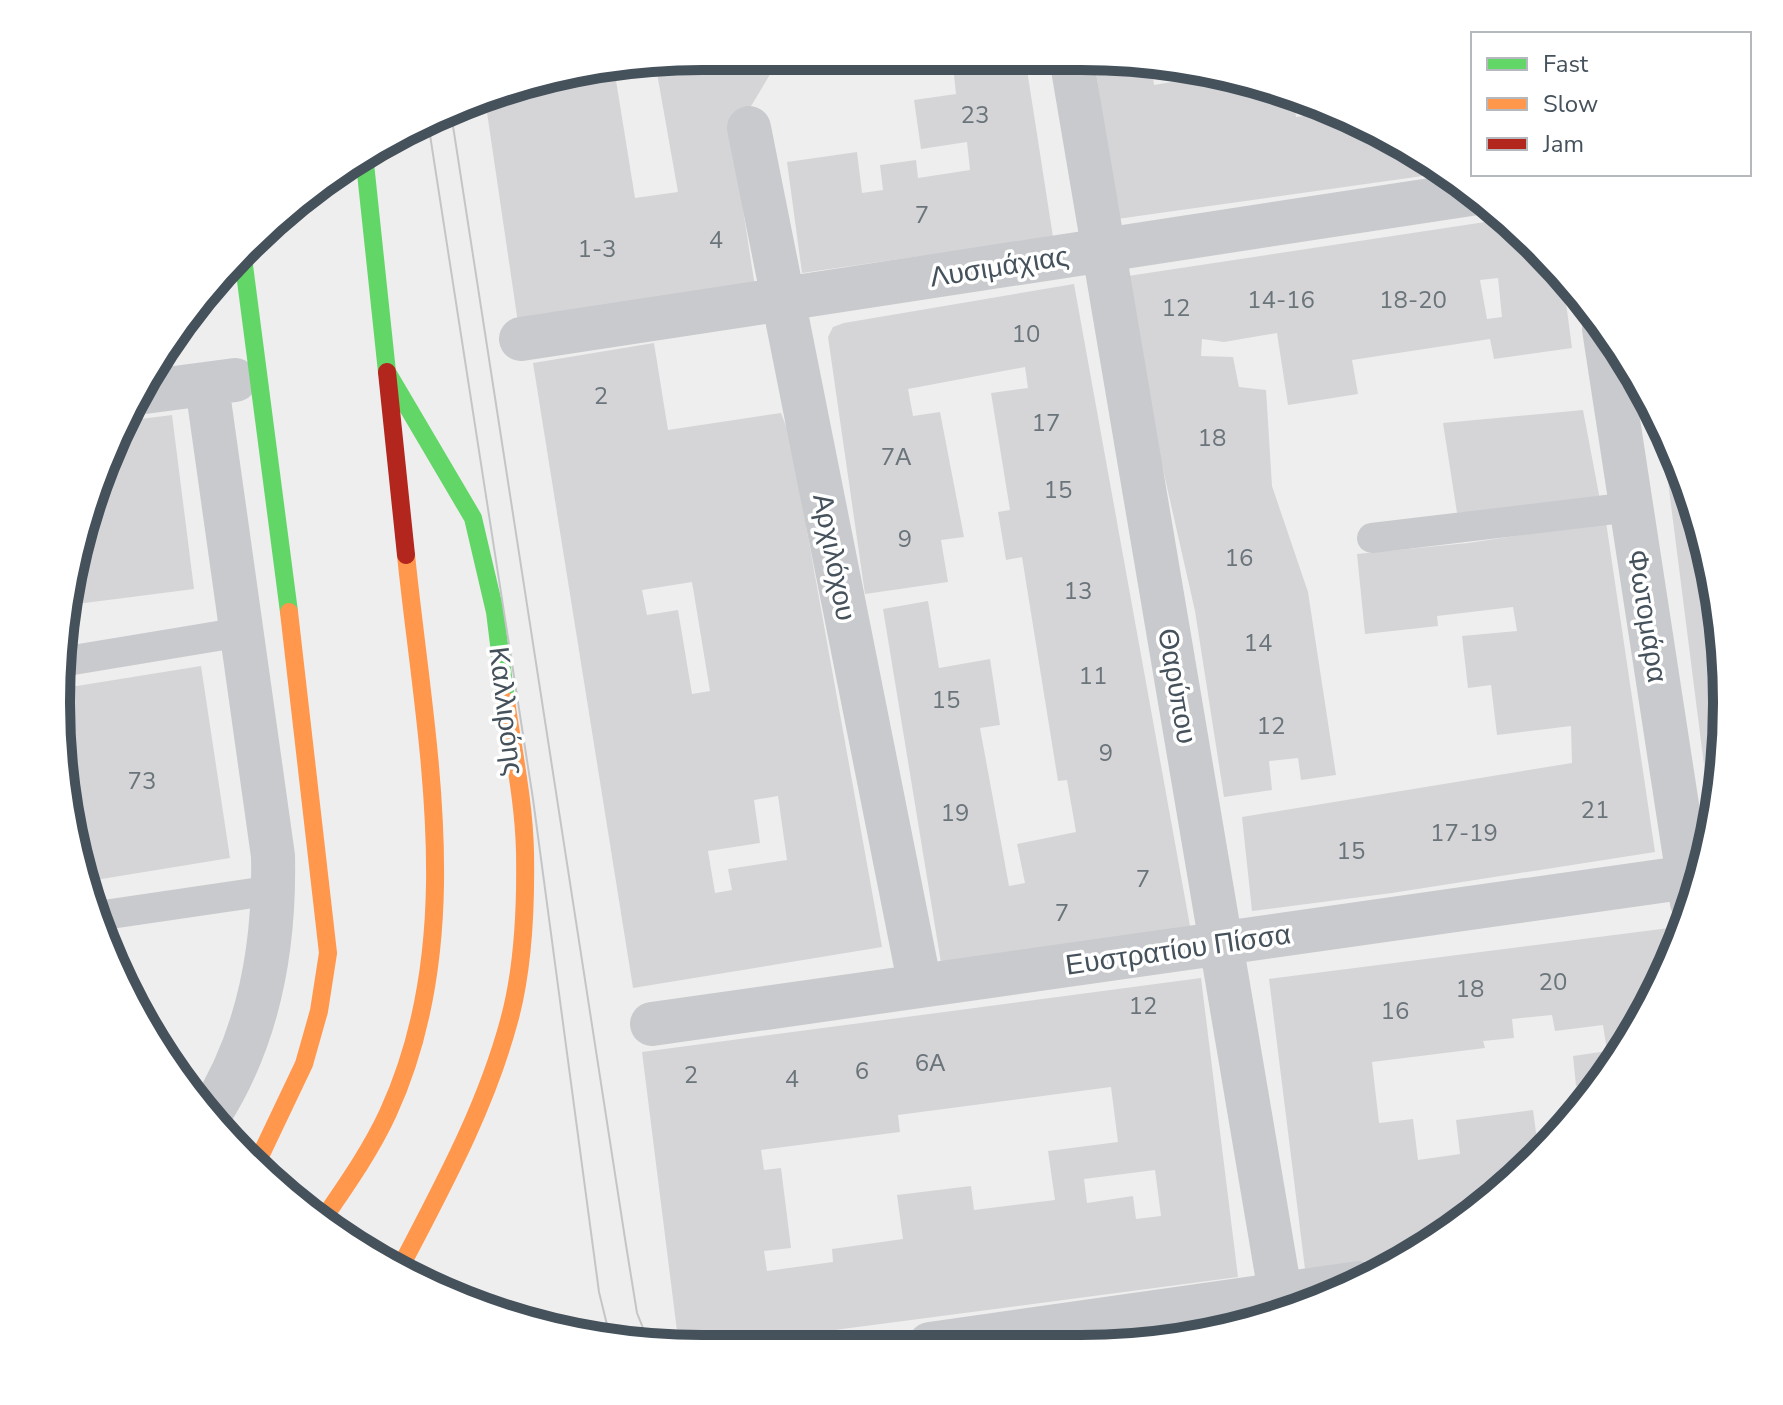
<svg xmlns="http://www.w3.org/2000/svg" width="1783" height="1405" font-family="'Nunito Sans',sans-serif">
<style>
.building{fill:#d5d5d7;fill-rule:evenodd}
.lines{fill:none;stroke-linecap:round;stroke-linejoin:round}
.lane{stroke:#c8cacd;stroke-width:30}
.street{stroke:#c8cacd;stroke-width:44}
.fast{stroke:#63d668;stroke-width:18}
.slow{stroke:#ff974d;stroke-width:18}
.jam{stroke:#b3261e;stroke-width:18}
.tram{stroke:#c3c5c7;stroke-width:2}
.labels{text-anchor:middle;stroke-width:7;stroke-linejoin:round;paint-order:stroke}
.number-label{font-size:24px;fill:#6a747b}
.street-label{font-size:28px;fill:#45515b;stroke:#fff}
.rim{fill:none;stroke:#45515b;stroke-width:10}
</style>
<rect width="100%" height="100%" fill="#efeeee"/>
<!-- building -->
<path class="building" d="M702,56h79l-49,82 23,149 -237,36 -33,-224 50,-21 79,-10 21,130 43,-6 -23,-130z
M812,56l67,1v1l-66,9z
M952,57h73l28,180 -251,36 -15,-111 70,-10 5,41 21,-3 -3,-25 36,-5 2,18 52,-8 -3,-28 -46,7 -7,-49 42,-6z
M1094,57l57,6 3,22 58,-10 77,15 4,3 3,24 33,-5 115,61 -327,46z
M1505,219l57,53 10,76 -78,11 -4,-20 -138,21 6,34 -70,11 -11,-72 -53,9 -22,-3 -1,17 32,1 6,30 27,3 6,96 36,106 28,183 -35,5 -3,-22 -29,3 3,29 -48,7 -29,-186 -56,-248 -11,-87zM1498,278l4,39 -15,2 -7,-39z
M1074,284l116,642 -248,43 -59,-360 45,-8 11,67 51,-9 10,66 -20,3 29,158 16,-3 -8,-39 59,-12 -9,-52 -9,1 -36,-224 -16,3 -8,-48 12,-2 -19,-117 37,-5 -3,-21 -117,22 5,27 27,-4 24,125 -23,3 7,42 -83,12 -37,-257 5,-10 11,-4z
M654,343l14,87 113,-17 9,24 92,510 -249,41 -100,-625zM692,582l18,109 -18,3 -14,-84 -31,5 -5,-25zM778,796l9,64 -59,9 4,21 -17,3 -7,-42 52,-8 -6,-43z
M1583,410l17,90 -143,13 -14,-90z
M172,415l22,174 -125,16 9,-69 47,-115z
M1661,426l32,68 28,124 5,126 -14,84z
M1606,522l49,330 -263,41 -140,18 -10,-94 330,-54 -1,-37 -74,9 -6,-50 -23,3 -6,-52 55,-5 -4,-24 -76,9 1,10 -73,8 -8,-80 111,-11z
M201,666l29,192 -147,24 -5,-12 -22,-167 2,-14z
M1677,927l2,12 -18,49 -65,104 -1,-9 -19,3 -3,-30 34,-5 -4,-26 -48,6 -3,-16 -40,4 2,19 -31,3 2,7 -113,14 7,61 34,-4 5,41 42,-6 -4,-34 77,-10 6,45 -32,33 -93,67 -109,14 -36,-290z
M1201,978l37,299 -479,63 -81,-1 -36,-287zM1111,1087l7,55 -70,9 7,49 -81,10 -3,-24 -74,9 6,44 -71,10 1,13 -66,9 -3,-20 27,-3 -10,-80 -17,2 -3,-20 139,-18 -2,-17zM1155,1170l6,46 -25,3 -3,-23 -46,7 -3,-24z
M164,1031l3,27 -19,-25z"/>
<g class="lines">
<!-- lane -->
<path class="lane" d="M1372,538l259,-31
M61,662l181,-30
M97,916l177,-26"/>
<!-- street -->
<path class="street" d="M1071,57l213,1259
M749,128l171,858
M1604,329l88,574
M521,339l956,-146
M207,386l66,470c2,91 -14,181 -63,258
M137,393l98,-13
M652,1024l1051,-149
M930,1344l429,-61"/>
<!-- fast -->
<path class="fast" d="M364,154l23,218 86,146 22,94 11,89
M242,250l47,362"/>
<!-- slow -->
<path class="slow" d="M255,1167l49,-103 15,-53 9,-58 -39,-341
M321,1222c24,-35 49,-70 67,-109 81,-176 37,-373 18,-558
M399,1270c42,-81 86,-160 110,-249 15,-54 17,-114 16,-169 -1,-50 -12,-102 -19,-151"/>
<!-- jam -->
<path class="jam" d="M387,372l19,183"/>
<!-- tram -->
<path class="tram" d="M451,113l175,1132 11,68 10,25
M428,122l105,677 66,493 11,45"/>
</g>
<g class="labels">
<!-- number labels -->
<g class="number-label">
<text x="975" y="123">23</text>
<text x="922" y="223">7</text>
<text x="716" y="248">4</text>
<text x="597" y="257">1-3</text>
<text x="1281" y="308">14-16</text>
<text x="1413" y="308">18-20</text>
<text x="1176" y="316">12</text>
<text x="1026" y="342">10</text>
<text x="601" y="404">2</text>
<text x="1046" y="431">17</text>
<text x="1212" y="446">18</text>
<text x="896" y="465">7Α</text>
<text x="1058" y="498">15</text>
<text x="905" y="547">9</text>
<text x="1239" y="566">16</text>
<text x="1078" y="599">13</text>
<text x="1258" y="651">14</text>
<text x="1093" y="684">11</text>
<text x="946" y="708">15</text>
<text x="1271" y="734">12</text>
<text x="1106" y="761">9</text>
<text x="142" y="789">73</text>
<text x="1595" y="818">21</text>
<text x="955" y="821">19</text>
<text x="1464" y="841">17-19</text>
<text x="1351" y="859">15</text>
<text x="1143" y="887">7</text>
<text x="1062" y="921">7</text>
<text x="1553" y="990">20</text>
<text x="1470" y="997">18</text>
<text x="1143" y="1014">12</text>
<text x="1395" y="1019">16</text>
<text x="930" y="1071">6Α</text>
<text x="862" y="1079">6</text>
<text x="691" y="1083">2</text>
<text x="792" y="1087">4</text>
</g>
<!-- street labels -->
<g class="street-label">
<text transform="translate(999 266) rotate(-9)" y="10">Λυσιμάχιας</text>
<text transform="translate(835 557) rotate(79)" y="10">Αρχιλόχου</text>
<text transform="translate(1648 616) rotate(81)" y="10">Φωτομάρα</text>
<text transform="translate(1178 686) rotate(80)" y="10">Θαρύπου</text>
<text transform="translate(507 711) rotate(83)" y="10">Καλλιρόης</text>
<text transform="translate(1178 949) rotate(-8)" y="10">Ευστρατίου Πίσσα</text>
</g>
</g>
<!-- crop -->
<path d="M0 0H1783V1405H0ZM702 70H1081A632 632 0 0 1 1713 702V703A632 632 0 0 1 1081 1335H702A632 632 0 0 1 70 703V702A632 632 0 0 1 702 70Z" fill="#fff" fill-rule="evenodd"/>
<path class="rim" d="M702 70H1081A632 632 0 0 1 1713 702V703A632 632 0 0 1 1081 1335H702A632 632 0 0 1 70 703V702A632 632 0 0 1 702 70Z"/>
<!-- legend -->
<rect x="1471" y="32" width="280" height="144" fill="#ffffff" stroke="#b5b9bd" stroke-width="2"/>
<rect x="1487" y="58" width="40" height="12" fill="#63d668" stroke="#b5b9bd" stroke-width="2"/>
<text x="1543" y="72" font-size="24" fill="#45515b">Fast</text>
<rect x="1487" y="98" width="40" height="12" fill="#ff974d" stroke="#b5b9bd" stroke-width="2"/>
<text x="1543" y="112" font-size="24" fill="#45515b">Slow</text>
<rect x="1487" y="138" width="40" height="12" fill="#b3261e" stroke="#b5b9bd" stroke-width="2"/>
<text x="1543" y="152" font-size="24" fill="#45515b">Jam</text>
</svg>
